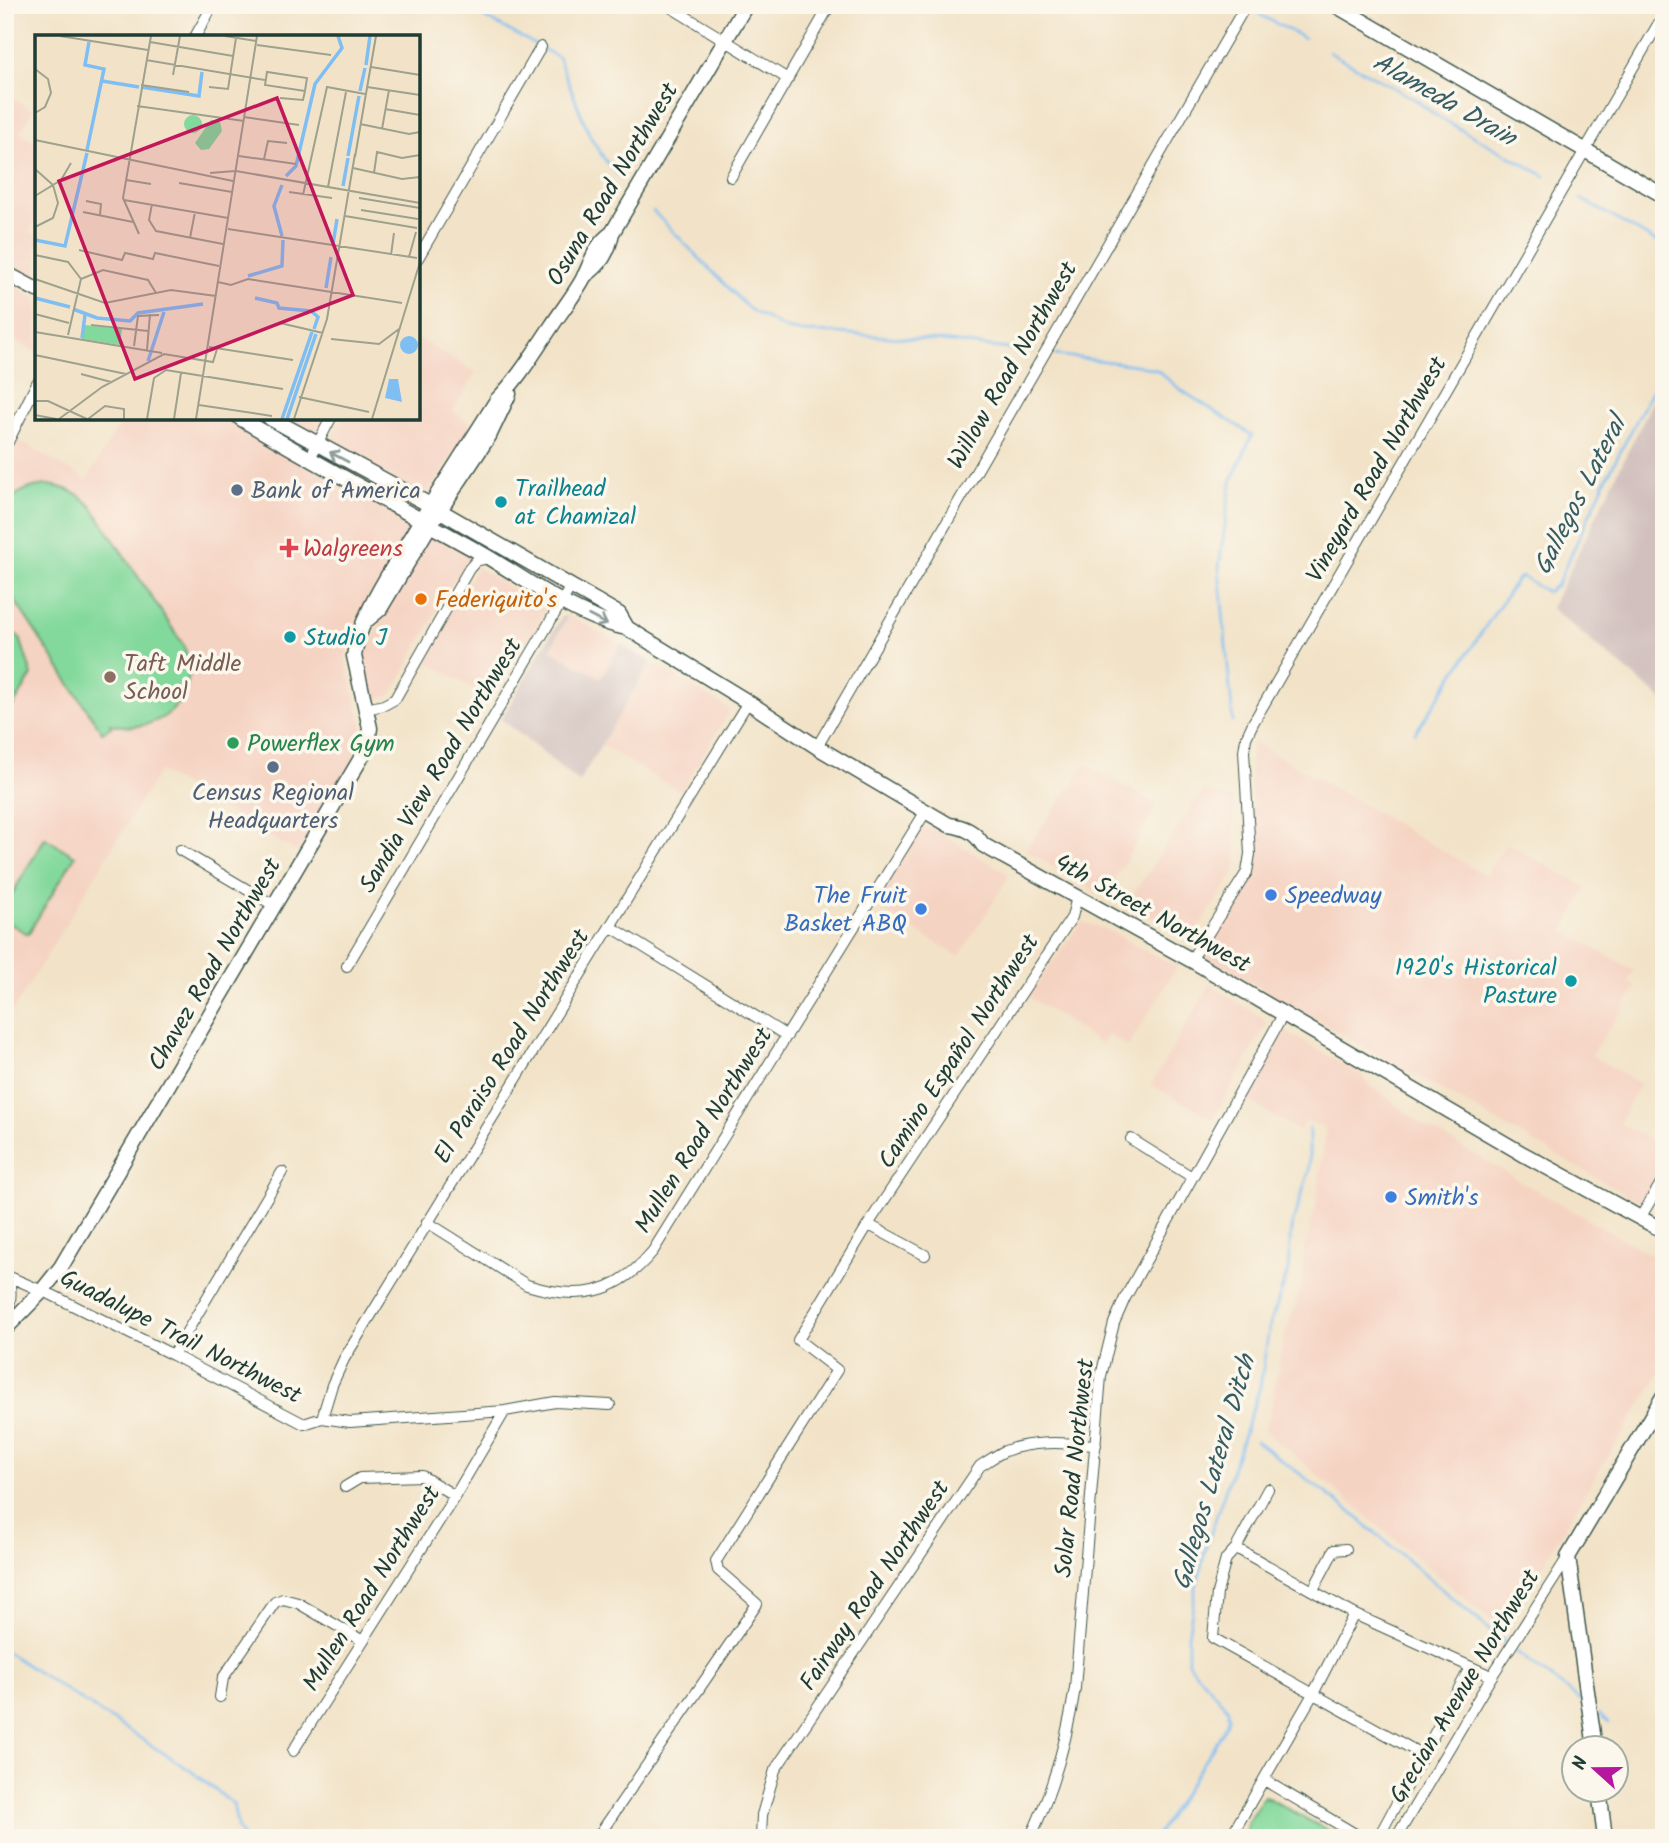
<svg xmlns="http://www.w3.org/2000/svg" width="1669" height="1843" font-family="Kalam,sans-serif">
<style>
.built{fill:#f5d3c2}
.industrial{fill:#d1c0bd}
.green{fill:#83d99c;stroke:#518b68;stroke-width:2}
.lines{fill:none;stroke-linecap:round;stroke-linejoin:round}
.stream{stroke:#7fbef3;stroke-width:2.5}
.street-casing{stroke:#3f564a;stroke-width:12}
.secondary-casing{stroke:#3f564a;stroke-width:17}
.primary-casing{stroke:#3f564a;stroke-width:17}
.street{stroke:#fff;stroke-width:10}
.secondary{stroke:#fff;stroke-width:14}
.primary{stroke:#fff;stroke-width:14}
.oneway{stroke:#8f9e9a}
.service-dot{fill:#5c6f8a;stroke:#fbf7ec;stroke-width:2.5}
.culture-dot{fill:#0f9aa8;stroke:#fbf7ec;stroke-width:2.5}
.health-dot{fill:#e0444e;stroke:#fbf7ec;stroke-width:2.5}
.food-dot{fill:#e8710a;stroke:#fbf7ec;stroke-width:2.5}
.education-dot{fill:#8d6e63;stroke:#fbf7ec;stroke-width:2.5}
.leisure-dot{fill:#2e9e5b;stroke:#fbf7ec;stroke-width:2.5}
.shop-dot{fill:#3f7fe0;stroke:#fbf7ec;stroke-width:2.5}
.labels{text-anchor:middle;stroke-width:7;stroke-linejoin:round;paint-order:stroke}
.street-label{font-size:24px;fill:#1f3d34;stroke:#fbf7ec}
.culture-label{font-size:24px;fill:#0d838f;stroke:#fbf7ec;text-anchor:start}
.service-label{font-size:24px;fill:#4e5e75;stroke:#fbf7ec;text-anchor:start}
.health-label{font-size:24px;fill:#be3a42;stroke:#fbf7ec;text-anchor:start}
.food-label{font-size:24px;fill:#c56008;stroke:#fbf7ec;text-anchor:start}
.education-label{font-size:24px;fill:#785e54;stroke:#fbf7ec;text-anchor:start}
.leisure-label{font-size:24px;fill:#27864d;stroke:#fbf7ec;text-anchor:start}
.shop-label{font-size:24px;fill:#366cbe;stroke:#fbf7ec;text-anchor:start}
.water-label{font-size:26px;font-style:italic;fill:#375d64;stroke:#fbf7ec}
.inset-river{fill:none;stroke:#7fbef3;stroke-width:3.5}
.inset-road{fill:none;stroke:#9ea18d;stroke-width:2}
.view{fill:#c2185b;fill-opacity:0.15;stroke:#c2185b;stroke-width:3.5}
.inset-edge{fill:none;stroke:#1f3d34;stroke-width:3.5}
</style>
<rect width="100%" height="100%" fill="#fbf7ec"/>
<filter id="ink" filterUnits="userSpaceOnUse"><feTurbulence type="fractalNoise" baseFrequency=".0143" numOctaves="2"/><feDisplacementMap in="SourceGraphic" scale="14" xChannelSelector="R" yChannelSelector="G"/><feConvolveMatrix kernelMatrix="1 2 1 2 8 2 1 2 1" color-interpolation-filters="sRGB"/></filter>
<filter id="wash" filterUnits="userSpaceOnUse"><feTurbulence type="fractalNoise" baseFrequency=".00686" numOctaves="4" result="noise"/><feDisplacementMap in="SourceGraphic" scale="28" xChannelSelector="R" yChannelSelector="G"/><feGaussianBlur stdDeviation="1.57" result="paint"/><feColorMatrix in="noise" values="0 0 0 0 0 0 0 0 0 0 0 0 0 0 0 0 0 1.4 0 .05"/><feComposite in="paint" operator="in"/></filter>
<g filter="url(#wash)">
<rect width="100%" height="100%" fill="#f2e3c8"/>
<!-- built -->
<path class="built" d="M5,94l29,16 -14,23 17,11v75l-7,12 7,4v45l-32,-17z
M5,282l32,17v54l-32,-18z
M418,338l58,34 -23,39 20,14 -42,64 -10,5 -87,-46 -3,-6v-5l11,-19h76z
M123,418h107l96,59 77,41 6,7v8l-39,70 -16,19v7l-7,12 -1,20 17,67 -2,19 -63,106 -139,-82 -154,253v-547l14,-37 68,40z
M281,418h42l-8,13 -5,2z
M437,537l37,19 -21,25 -59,110 -4,5 -13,2 -6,-3 -4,-12 -3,-13 1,-18 54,-100 10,-14z
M477,567l70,42 -56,91 -69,-42z
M566,614l55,30 -20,35 -50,-29 14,-26 2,-7 -5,-1z
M651,662l77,46v6l-47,78 -80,-47z
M1252,741l233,134 22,-32 80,45 -24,43 71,39 -6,11 9,6 -46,68 49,29 -21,39 45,24v18l-21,37h-4l-429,-243 -3,-11 46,-73 2,-11 -5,-97z
M1086,765l71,40 -50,89 -4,2 -77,-46z
M1203,791l30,7 4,66 -4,12 -43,64 -58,-34h-7z
M926,828l7,1 77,46 -51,82 -84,-51 44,-74z
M1084,922l21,7 72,38 -49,80 -20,-12 -6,10 -74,-49 52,-72z
M1210,984l52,34 5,6 -54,95 -62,-34z
M1284,1031l77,43 10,12 49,37 153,88 78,44 13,3v109l-85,136 -55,95 -21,32 -239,-200 7,-21 12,-67 20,-61 1,-31 12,-45 10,-77 -21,-8 -6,11 -54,-32z"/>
<!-- industrial -->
<path class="industrial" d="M1664,378v323l-113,-93z
M562,616l5,1 -16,33 50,28 20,-34 30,18 -72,120 -78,-63z"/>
<!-- green -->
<path class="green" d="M49,485c18,3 31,8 43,22l92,139c2,7 5,15 5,22 0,44 -39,66 -79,56l1,3 -9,5 -97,-146v-83c14,-12 26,-17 44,-18z
M5,629l15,9 12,37 -27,44z
M45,838l30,18 -47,78 -23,-13v-15z
M1264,1796l78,42h-98l4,-16z"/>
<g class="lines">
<!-- stream -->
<path class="stream" d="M462,5l96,52 32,79 15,24 14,16
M1260,15l44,23
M1329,52l87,48 19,15 110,61
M1581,199l83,47
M653,211l96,98 37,20 18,3 34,1 103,8 93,11
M1055,355l81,10 21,5 24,20 71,45 -21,47 -12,86 14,154
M1415,733l102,-154 5,-2 25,15 10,-7 50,-108 57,-109
M1256,1441l91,68 163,138 70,53
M5,1651l186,120 42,33 5,26 6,8
M1599,1714l10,8
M1155,1838l67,-105 6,-14v-10l-40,-46v-27l7,-44 11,-45 54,-160 9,-59 19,-57 3,-43 18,-57v-42"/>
</g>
</g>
<g filter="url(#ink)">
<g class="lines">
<defs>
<path id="street" d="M667,5l121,74
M195,37l18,-32
M731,177l99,-172
M418,258l123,-211
M5,448l32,-65
M309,460l22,-42
M366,709l18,-4 11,-6 74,-130 7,-8 12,-3
M817,747l429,-742
M180,850l95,56
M610,926l177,110
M1191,960l56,-88 3,-18 -6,-103 2,-13 7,-15 411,-709
M347,966l224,-380
M1131,1139l61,38
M1640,1218l24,-40
M427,1222l100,63c52,16 90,10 126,-34l273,-440
M869,1225l56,30
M5,1275l47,20 121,60 131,69 18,-6 28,4 155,-11 50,-9 55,3
M5,1321c5,-17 8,-28 3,-45
M173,1355l109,-183
M322,1418l10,-33 12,-26 404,-657
M345,1487l15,-9 62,-2 33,20
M1268,1489l-32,59 -10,11 -9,34 -4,45 210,117
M1236,1548l118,66 137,62
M1313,1590l21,-40 12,-1
M220,1697l3,-19 52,-76 8,-3 15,4 65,38
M293,1751l162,-255 50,-85
M1264,1780l98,58
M597,1838l160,-234 -39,-34 -2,-9 121,-191 -39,-30 73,-120 201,-303 5,-20
M761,1838l1,-23 13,-45 205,-304c8,-5 16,-11 25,-15 28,-11 61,-8 91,-6
M1030,1838c23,-48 37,-98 45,-150l26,-312 13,-53 11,-25 159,-285
M1230,1838l83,-144 41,-80
M1378,1838l92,-170
M1396,1838l94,-159 78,-122"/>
<path id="secondary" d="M5,273l32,17
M584,276c17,-11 24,-24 28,-43
M240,418c81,49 164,92 246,138 41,24 95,64 141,72l121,74 69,45 132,78c16,2 26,7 34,20l208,115 332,194 141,77
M270,418l160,87 189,109 8,14
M368,619l12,-10 50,-84 59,-89 20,-42
M5,1329l36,-37 20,-25 306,-519 3,-20 -16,-72c4,-30 25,-66 41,-92 32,-56 68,-109 102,-164 22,-22 37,-48 54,-73 11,-17 24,-33 33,-50 9,-18 11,-32 28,-44l134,-228
M1595,1748l-27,-191 96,-162
M1599,1790l6,48"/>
<path id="primary" d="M1335,5l329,191"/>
</defs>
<!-- street casing -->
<use href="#street" class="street-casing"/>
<!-- secondary casing -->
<use href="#secondary" class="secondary-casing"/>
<!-- primary casing -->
<use href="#primary" class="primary-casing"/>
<!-- street -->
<use href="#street" class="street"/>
<!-- secondary -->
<use href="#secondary" class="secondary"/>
<!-- primary -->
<use href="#primary" class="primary"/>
</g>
<!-- one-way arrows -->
<defs><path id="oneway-shaft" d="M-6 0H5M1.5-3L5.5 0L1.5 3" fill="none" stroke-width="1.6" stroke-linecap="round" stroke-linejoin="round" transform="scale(1.75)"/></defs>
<g class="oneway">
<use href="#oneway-shaft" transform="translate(339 457) rotate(-152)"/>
<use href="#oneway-shaft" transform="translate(598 620) rotate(27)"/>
</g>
</g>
<!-- markers -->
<g class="service-dot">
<circle cx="237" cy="490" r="7"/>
<circle cx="273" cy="767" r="7"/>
</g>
<g class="culture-dot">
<circle cx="501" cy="502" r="7"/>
<circle cx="290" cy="637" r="7"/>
<circle cx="1571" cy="981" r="7"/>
</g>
<path class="health-dot" d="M285.5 537.5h7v7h7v7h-7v7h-7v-7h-7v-7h7z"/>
<circle class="food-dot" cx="421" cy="599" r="7"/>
<circle class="education-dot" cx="110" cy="677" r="7"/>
<circle class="leisure-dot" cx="233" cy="743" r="7"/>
<g class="shop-dot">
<circle cx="1271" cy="895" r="7"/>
<circle cx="921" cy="909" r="7"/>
<circle cx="1391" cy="1197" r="7"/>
</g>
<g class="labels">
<!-- street labels -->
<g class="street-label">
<text transform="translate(612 184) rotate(-59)" y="8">Osuna Road Northwest</text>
<text transform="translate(1012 365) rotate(-60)" y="8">Willow Road Northwest</text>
<text transform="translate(1376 469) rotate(-60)" y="8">Vineyard Road Northwest</text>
<text transform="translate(440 765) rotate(-59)" y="8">Sandia View Road Northwest</text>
<text transform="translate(1153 913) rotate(29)" y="8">4th Street Northwest</text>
<text transform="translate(214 964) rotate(-60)" y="8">Chavez Road Northwest</text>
<text transform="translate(511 1046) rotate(-58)" y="8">El Paraiso Road Northwest</text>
<text transform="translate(958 1051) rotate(-57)" y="8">Camino Español Northwest</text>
<text transform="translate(703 1130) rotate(-58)" y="8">Mullen Road Northwest</text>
<text transform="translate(181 1336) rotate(27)" y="8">Guadalupe Trail Northwest</text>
<text transform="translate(1074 1468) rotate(-84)" y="8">Solar Road Northwest</text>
<text transform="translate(874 1585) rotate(-56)" y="8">Fairway Road Northwest</text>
<text transform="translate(371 1588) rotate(-58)" y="8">Mullen Road Northwest</text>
<text transform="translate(1464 1686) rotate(-59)" y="8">Grecian Avenue Northwest</text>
</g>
<!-- culture labels -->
<g class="culture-label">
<text x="515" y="496">Trailhead<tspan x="515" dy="28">at Chamizal</tspan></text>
<text x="304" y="645">Studio J</text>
<text x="1557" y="975" text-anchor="end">1920's Historical<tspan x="1557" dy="28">Pasture</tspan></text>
</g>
<!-- service labels -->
<g class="service-label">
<text x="251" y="498">Bank of America</text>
<text x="273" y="800" text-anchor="middle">Census Regional<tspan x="273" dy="28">Headquarters</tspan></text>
</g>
<!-- health labels -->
<g class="health-label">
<text x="303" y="556">Walgreens</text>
</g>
<!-- food labels -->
<g class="food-label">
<text x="435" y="607">Federiquito's</text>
</g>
<!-- education labels -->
<g class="education-label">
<text x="124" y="671">Taft Middle<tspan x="124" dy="28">School</tspan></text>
</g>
<!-- leisure labels -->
<g class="leisure-label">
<text x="247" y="751">Powerflex Gym</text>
</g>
<!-- shop labels -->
<g class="shop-label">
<text x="907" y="903" text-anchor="end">The Fruit<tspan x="907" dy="28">Basket ABQ</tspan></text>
<text x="1285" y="903">Speedway</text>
<text x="1405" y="1205">Smith's</text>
</g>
<!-- water labels -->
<g class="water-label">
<text transform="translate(1445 99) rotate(30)" y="9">Alameda Drain</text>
<text transform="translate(1579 495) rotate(-63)" y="9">Gallegos Lateral</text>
<text transform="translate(1213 1472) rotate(-74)" y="9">Gallegos Lateral Ditch</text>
</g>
</g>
<!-- overview -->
<g transform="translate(35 35)">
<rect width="385" height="385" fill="#f2e3c8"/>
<path d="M149 89a9 9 0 1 1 18 0a9 9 0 1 1-18 0ZM176,85l9,2 2,9 -13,18 -8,1 -6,-7zM50,290l37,4 -2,16 -38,-6z" fill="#83d99c"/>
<path d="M365 310a9 9 0 1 1 18 0a9 9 0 1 1-18 0ZM354,344h9l4,23 -17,-4z" fill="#7fbef3"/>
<path class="inset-river" d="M331,30l4,-29M67,46l37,6M106,52l58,9 3,-24M325,56l5,-23M52,115l17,-81 -19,-4 4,-23M313,121l11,-60M251,141l10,-10 19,-82 27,-36 -4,-12M247,150l-8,21 8,30M308,151l5,-28M0,205l30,6 22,-93M298,209l4,-25M213,241l34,-10 1,-26M291,253l5,-31M0,263l35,9M220,263l22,5 2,5 32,3 7,6 -4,12M38,274l24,9 33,3 8,-8 65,-9M47,303l3,-23M113,326l16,-49M247,384l30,-87M252,384l29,-85"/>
<path class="inset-road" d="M25,1l88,14M190,1l31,5M115,7l83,14M222,10l74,10M111,25l119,20M336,32l49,8M0,34l13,10 3,14 -6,14 -10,6M138,40l7,-39M106,50l48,7M174,52l19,2 8,-51M332,52l53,8M245,63l23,2 2,-9 2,-13 -40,-6 -2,13 40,6M102,71l107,15M350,74l35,6M209,82l55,8M325,89l49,10 11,-2M347,94l7,-39M0,105l198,41M204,121l57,8M320,122l21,-121M229,124l4,-18 19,2M318,133l49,11 18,-2M0,134l18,16 5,18 -5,15 -18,9M201,136l184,32M175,138l25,-2M339,138l3,-21 25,6 18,-3M91,145l25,4M144,148l53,9M293,152l18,-95M254,157l43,6M268,160l24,-108 38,7M0,161l26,-16 10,-17M324,163l61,10M89,165l104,18M51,166l15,3 -1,11M117,169l-3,16 7,11 67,13M326,175l57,9M48,177l50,10M310,181l72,12M193,194l189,29M104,199l-16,-36 28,-162M155,203l5,-26M44,215l43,10 3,-7 28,6 2,-6 64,13M0,220l33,7 13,17M356,220l3,-22M374,222l7,-25M0,244l70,24 66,-13 45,6M46,244l22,-9 45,10 8,13M183,247l13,3 17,-6 154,24M0,279l34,9M245,288l43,10M56,290l57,6M0,297l127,21M33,300l13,-56M296,304l48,5 20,-15M99,311l4,-30 21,-1M174,312l84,13M112,315l3,-36M0,320l91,19M46,339l30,8M264,362l70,15M0,366h13l39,18M164,370l73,11M0,380l21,4M24,384l43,-32 62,-33 49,8 4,-13M53,384l17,-13 19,3v10M112,384l7,-41 12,-8 117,19M139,384l7,-46M161,384l61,-383M259,384l33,-100 28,-165M337,384l48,-157"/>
<path class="view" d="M242,63l76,197 -218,84 -76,-198z"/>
<rect width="385" height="385" class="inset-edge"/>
</g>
<!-- margin -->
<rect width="1669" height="1843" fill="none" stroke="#fbf7ec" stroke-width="28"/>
<!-- north arrow -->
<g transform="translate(1595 1769) rotate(291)"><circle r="33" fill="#fbf7ec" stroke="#a3ada2" stroke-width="2"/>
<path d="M0-5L12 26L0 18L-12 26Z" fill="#b5179e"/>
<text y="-10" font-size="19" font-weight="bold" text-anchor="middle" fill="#1f3d34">N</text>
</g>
</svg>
